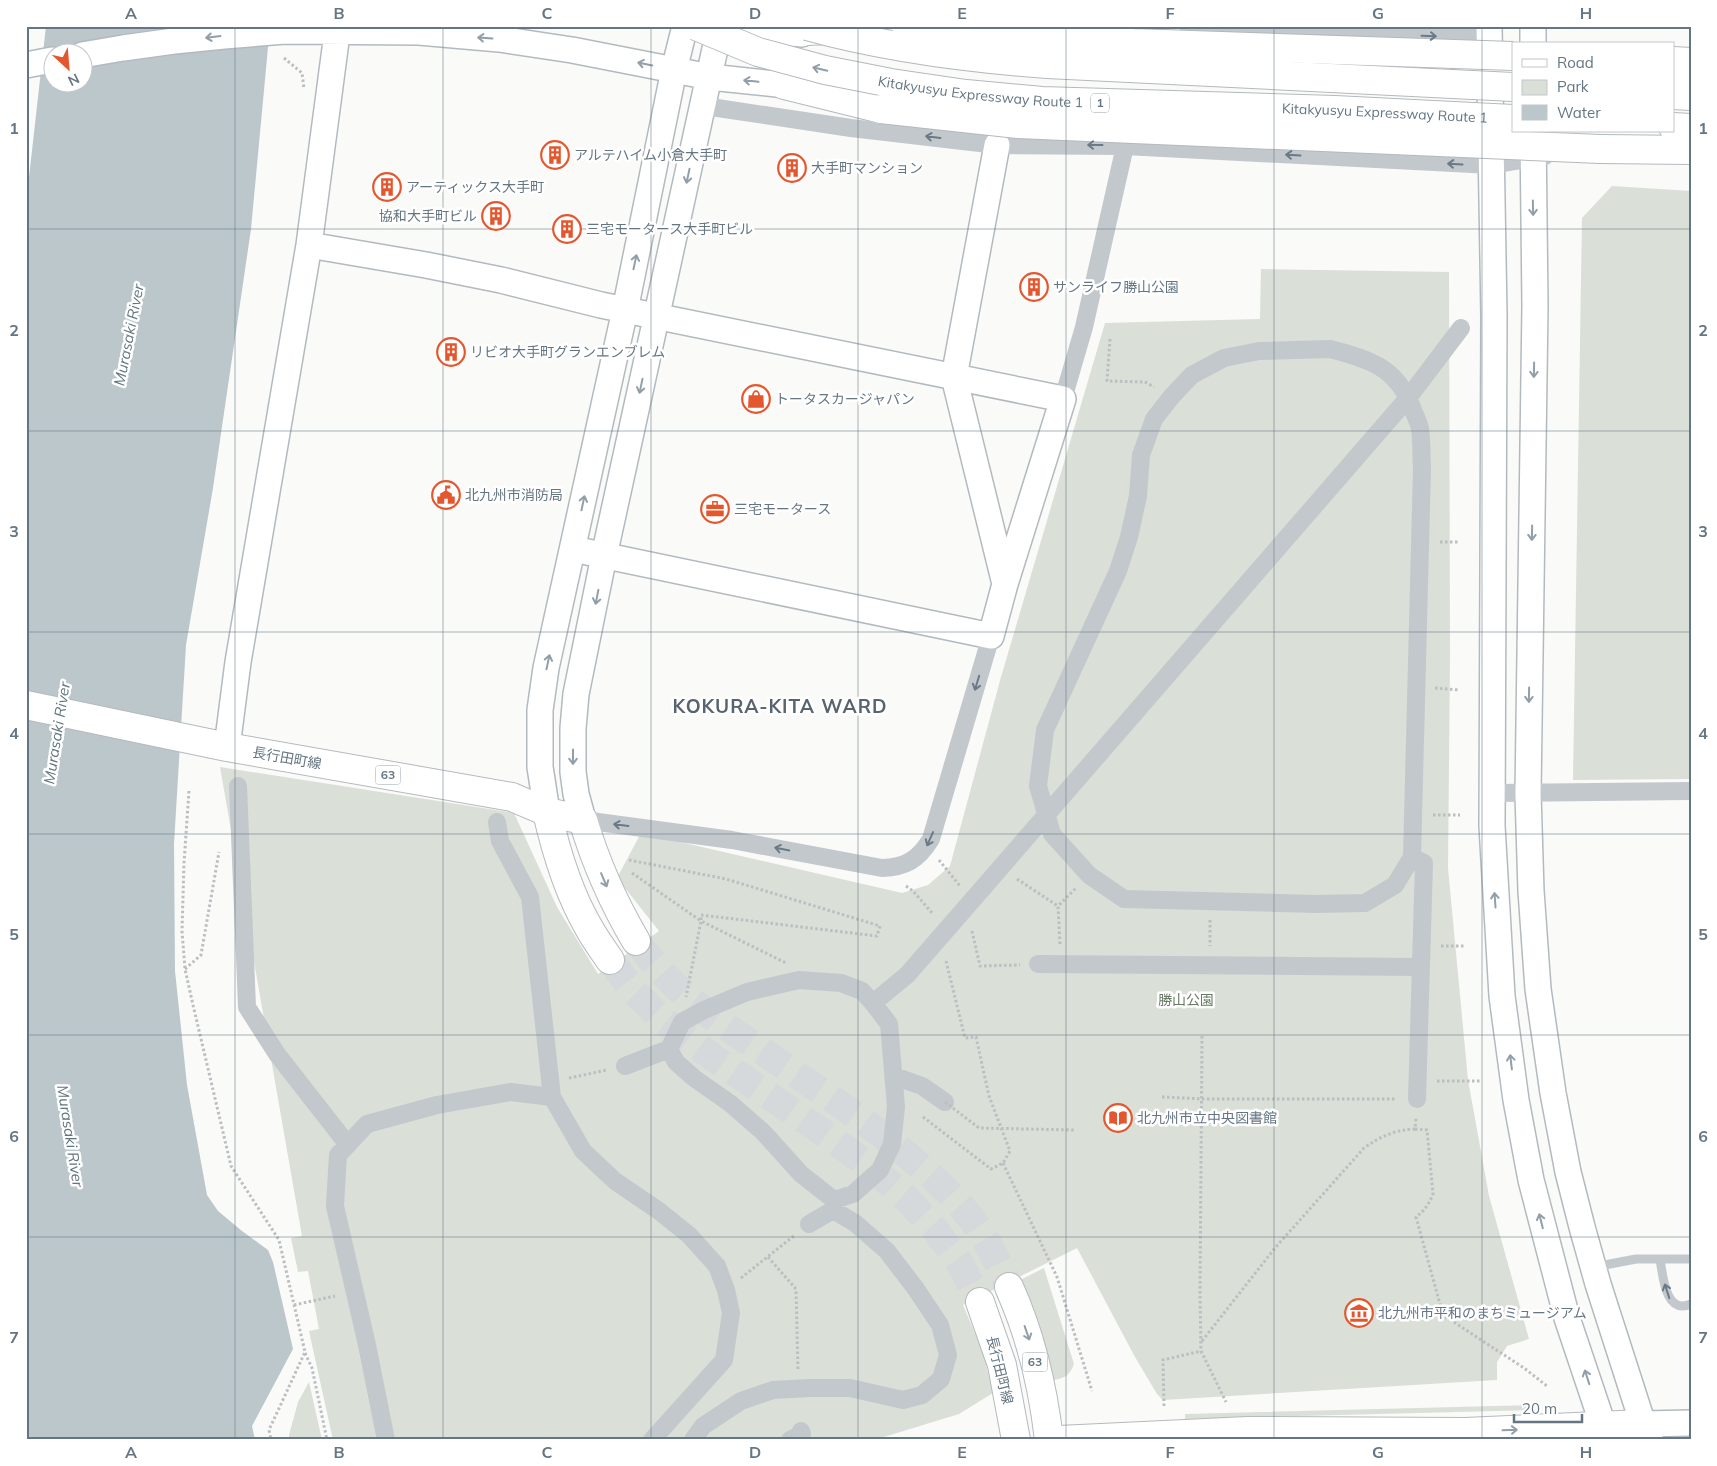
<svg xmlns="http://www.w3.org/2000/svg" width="1717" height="1466" font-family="Mulish,'Noto Sans JP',sans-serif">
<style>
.green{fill:#dadfd7}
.water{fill:#bbc7cb;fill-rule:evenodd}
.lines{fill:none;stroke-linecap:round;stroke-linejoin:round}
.primary-tunnel{stroke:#d5d9db;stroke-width:28;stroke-dasharray:28 14;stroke-linecap:butt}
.secondary-casing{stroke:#b3babf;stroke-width:28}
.primary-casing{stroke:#b5babe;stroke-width:30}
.highway-casing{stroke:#b4b9bd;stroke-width:30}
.path{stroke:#bbbfc2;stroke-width:3;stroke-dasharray:2.5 2.5;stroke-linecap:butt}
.lane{stroke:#c3c8cc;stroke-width:9}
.street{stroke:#c3c8cc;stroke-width:18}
.secondary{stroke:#fff;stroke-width:25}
.primary{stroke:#fff;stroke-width:28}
.highway{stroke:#fff;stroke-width:28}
.highway-bridge-casing{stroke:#b4b9bd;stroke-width:30;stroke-linecap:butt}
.path-bridge{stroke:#bbbfc2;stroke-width:3;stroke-dasharray:2.5 2.5;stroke-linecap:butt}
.street-bridge{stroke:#c3c8cc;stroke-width:18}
.highway-bridge{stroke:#fff;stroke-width:28}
.oneway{stroke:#6a7a87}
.oneway2{stroke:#939fa8}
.grid{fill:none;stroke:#657683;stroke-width:1;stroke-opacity:0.55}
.labels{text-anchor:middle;stroke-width:5;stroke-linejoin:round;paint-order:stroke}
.shield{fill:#fff;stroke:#939fa8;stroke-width:1}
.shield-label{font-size:12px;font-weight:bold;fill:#657683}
.street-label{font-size:14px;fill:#657683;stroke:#fff}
.poi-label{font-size:14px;fill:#657683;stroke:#fff;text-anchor:start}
.park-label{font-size:14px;fill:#687a64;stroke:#fff}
.water-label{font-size:15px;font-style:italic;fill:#60757c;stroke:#fff}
.district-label{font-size:19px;font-weight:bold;letter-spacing:1px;fill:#57646e;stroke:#fff}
.neatline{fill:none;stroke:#657683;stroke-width:2}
.grid-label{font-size:16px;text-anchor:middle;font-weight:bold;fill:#657683}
</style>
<rect width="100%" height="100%" fill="#fafaf8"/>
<!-- green -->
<path class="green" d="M1612,186l79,5v588l-118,1 9,-562z
M1261,269l188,3 1,385 -2,211 20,212 21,116 40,143 -22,7 -10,16v18l-334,20 -6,-6 -22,-37 -58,-109 -114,57 20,47 10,41 -34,21 -85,26h-541l-24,-109 10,-2 -11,-58 -10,1 -7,-34 11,-2 -82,-469 294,46 43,94 41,67 61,-43 -42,-53 24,-45 261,60 26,-8 22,-19 51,-189 104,-354 155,-4z
M1044,1268l30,96c-4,11 -9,14 -20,16l-16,-59 -18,-41z
M309,1382l13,58h-33v-5l9,-33z
M1532,1405l1,5 -348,9v-5z"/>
<!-- water -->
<path class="water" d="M46,26h224l-19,203 -38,259 -27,157 -12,199 1,127 12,114 20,110 11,16 24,20 26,19 5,12 20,87 -41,77 3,14h-229v-1236zM52,52h30v30h-30z"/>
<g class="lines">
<!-- primary-tunnel -->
<path class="primary-tunnel" d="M636,941c14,18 29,35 46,51 22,21 51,39 76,56 71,50 150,97 208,164 19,22 31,49 43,75
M610,960l25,33 30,29 53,39 100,68 53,38 36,32 26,28 25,33 22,42"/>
<defs>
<path id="secondary" d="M724,26l78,8
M1489,26l5,290 -2,510 10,170 14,104 15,80 36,138 41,122
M1533,44v-18
M82,55l41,-7 51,-7 50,-5 61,-5 134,1 80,7 73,11 138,27 94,10
M26,65l26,-5
M1393,65l120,6
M1673,76l18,1
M1533,131l2,175 -7,488 3,97 7,98 15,104 15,79 14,55 16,57 45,140 48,-1
M997,145l-43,232 51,207
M309,245l117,20 75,15 100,25 462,94 -58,185 -14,52 -418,-87
M227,747l11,-85 71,-417 29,-219
M547,812l-7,-45v-57l6,-42 79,-358 49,-240 11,-44
M583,820l-7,-26 -3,-22v-44l3,-34 28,-138 116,-530"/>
<path id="primary" d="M26,705l201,42 285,50 35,15 36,8c13,44 30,82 53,121
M547,812c9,40 21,80 42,116 6,11 14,22 21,32
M1009,1287c22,49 34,100 40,153
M980,1302l22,63 14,75
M1059,1440l189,-9 217,1 178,-8 6,16"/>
<path id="highway" d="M781,32l125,-5
M1673,61l18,1
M784,85l97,24
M1673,95l18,1
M1673,127l18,1
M1600,149l91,1"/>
</defs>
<!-- secondary casing -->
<use href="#secondary" class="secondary-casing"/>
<!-- primary casing -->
<use href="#primary" class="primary-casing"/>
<!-- highway casing -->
<use href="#highway" class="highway-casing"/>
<!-- path -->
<path class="path" d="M284,58l18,15 2,16
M1110,339l-3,42 38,1 9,5
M1440,542h19
M1435,688l24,2
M189,791l-5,72 -2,68 3,38 8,36 38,161 48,74 26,112 -36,78 2,10
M1433,815h27
M629,860l97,19 154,47 -3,10 -176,-21v6l85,42
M939,860l21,26
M632,873l69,48 -15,76
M1017,879l41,27
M906,886l7,5 20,23
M1210,920v26
M972,931l8,35 40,-1
M1060,944l-2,-38 18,-18
M1441,946h25
M185,969l16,-14 18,-103
M1202,1036l-2,257 1,58 25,51
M569,1078l38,-8
M1437,1081h44
M1162,1097l41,2h194
M923,1117l68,52 12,-6 7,-12 -21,-55 -13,-59 -11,1 -19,-77
M1415,1129l12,1 6,64c-4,10 -8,16 -17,23l27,98 81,53 23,18
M1003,1163l54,114 35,114
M768,1257l28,32 2,82
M741,1278l54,-43
M294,1305l41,-9
M1202,1341l73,-93 89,-100c17,-12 31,-18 51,-19l1,-11
M305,1353l7,15 15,72
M1164,1406l-1,-46 38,-9"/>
<!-- lane -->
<path class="lane" d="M1660,1259c3,17 5,56 31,45
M1594,1267l42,-8h55"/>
<!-- street -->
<path class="street" d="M1188,26l301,12
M704,106l147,22 146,17 128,1 366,19 54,-9
M1330,349c39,10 66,18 82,58 2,7 7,15 8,22 2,13 1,26 2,39l-10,389 -17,28 -30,18 -49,1 -192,-5 -35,-24 -37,-41 -14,-48 7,-56 73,-159 11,-34 9,-41 3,-41 13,-36 18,-23 20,-21 32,-17 35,-7z
M1063,399l21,-72 41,-181
M238,786l9,221 30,47 71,91
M1492,793l199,-2
M583,820l149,20 150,28c24,-1 36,-8 49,-29l60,-203
M497,822l3,19 30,56 22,200
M1412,857l12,6 -7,236
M982,889l426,-491 53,-70
M1038,964l383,3
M799,980l42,3 21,8 11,12 16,21 7,83 -4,37 -12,26 -27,24 -19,6 -33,-26 -38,-42 -32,-28 -37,-26 -18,-16 -7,-13 13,-27 22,-12 43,-18z
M873,1003l34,-28
M625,1066l44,-17
M894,1076l28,10 23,16
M809,1224l24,-14
M386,1440l-19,-95 -32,-139 3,-51 29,-31 70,-19 73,-13 42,5 31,54 32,30 44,30 30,24 28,31 9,24 5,23 -7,47 -72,80
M693,1440l10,-14 38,-25 32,-11 37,-2h40l53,12 19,-5 19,-16 7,-24 -8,-30 -24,-36 -29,-38 -32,-28 -22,-13 1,-10
M790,1440l12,-6 -1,-3"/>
<!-- secondary -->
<use href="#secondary" class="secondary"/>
<!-- primary -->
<use href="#primary" class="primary"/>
<!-- highway -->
<use href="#highway" class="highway"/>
<defs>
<g id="highway-bridge">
<path id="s1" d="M696,26l62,26 67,18 66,13 75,11 76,7 293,9 178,9"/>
<path d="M807,26c79,22 158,32 240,38l466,23"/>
<path d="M906,27l227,16 380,13"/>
<path d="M881,109l137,15 582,25"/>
</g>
</defs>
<!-- highway-bridge casing -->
<use href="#highway-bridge" class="highway-bridge-casing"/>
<!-- path-bridge -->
<path class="path-bridge" d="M945,1102l34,26 96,2"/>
<!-- street-bridge -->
<path class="street-bridge" d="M907,975l75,-86"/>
<!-- highway-bridge -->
<use href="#highway-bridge" class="highway-bridge"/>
</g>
<!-- one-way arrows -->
<defs><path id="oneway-shaft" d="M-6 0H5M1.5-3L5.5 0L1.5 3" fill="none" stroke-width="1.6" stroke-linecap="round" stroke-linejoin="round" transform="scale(1.25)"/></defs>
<g class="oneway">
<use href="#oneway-shaft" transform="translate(1429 36) rotate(2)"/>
<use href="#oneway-shaft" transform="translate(933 137) rotate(-173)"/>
<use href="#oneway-shaft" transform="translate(1095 145) rotate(-180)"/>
<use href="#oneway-shaft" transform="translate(1293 155) rotate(-177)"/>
<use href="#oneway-shaft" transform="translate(1455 164) rotate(-177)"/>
<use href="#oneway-shaft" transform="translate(977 683) rotate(107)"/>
<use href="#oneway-shaft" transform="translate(621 825) rotate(-173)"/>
<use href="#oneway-shaft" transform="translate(930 839) rotate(114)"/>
<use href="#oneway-shaft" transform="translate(782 849) rotate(-169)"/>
<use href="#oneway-shaft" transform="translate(1667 1291) rotate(-108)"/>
</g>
<g class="oneway2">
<use href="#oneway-shaft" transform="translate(213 37) rotate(173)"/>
<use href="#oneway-shaft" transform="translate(485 38) rotate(-176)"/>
<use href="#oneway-shaft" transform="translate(645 64) rotate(-168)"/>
<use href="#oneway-shaft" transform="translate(820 69) rotate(-166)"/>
<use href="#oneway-shaft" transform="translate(751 81) rotate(-174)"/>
<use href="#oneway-shaft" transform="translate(688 176) rotate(102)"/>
<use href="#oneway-shaft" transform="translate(1533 208) rotate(89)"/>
<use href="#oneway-shaft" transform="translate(635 262) rotate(-78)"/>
<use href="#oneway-shaft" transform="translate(1534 370) rotate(91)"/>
<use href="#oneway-shaft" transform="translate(641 386) rotate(102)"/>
<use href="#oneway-shaft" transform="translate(583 503) rotate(-78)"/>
<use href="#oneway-shaft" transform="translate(1532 533) rotate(91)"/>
<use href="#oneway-shaft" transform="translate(597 597) rotate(101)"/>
<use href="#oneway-shaft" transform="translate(548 662) rotate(-78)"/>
<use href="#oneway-shaft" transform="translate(1529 695) rotate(91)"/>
<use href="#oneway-shaft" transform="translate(573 757) rotate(90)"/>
<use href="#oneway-shaft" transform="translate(604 880) rotate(67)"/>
<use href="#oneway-shaft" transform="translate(1495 900) rotate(-94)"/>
<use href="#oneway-shaft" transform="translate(1511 1062) rotate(-97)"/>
<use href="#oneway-shaft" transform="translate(1541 1221) rotate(-104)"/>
<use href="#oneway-shaft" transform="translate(1027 1333) rotate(71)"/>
<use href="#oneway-shaft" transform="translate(1587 1377) rotate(-108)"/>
<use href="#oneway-shaft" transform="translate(1510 1430) rotate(-2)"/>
</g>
<!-- grid -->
<path class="grid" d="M235,26v1414M443,26v1414M651,26v1414M858,26v1414M1066,26v1414M1274,26v1414M1482,26v1414M26,229h1665M26,431h1665M26,632h1665M26,834h1665M26,1035h1665M26,1237h1665"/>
<!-- icons -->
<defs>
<symbol id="building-ring" viewBox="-11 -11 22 22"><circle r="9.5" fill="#fff" stroke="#e4572e" stroke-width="1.5"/><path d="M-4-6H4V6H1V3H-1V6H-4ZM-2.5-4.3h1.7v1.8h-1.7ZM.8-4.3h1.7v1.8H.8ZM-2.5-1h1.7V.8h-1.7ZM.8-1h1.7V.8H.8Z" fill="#e4572e"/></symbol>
<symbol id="shop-ring" viewBox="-11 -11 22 22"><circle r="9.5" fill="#fff" stroke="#e4572e" stroke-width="1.5"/><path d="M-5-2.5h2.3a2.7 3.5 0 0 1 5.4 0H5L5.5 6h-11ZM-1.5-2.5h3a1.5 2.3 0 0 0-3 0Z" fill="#e4572e"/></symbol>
<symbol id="civic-ring" viewBox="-11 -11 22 22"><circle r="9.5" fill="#fff" stroke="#e4572e" stroke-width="1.5"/><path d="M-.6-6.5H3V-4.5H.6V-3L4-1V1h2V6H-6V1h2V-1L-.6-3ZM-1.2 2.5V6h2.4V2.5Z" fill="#e4572e"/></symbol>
<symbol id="office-ring" viewBox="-11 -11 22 22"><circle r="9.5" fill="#fff" stroke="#e4572e" stroke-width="1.5"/><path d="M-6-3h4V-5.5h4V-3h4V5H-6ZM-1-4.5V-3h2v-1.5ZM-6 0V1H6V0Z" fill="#e4572e"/></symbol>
<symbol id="library-ring" viewBox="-11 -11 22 22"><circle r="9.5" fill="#fff" stroke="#e4572e" stroke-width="1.5"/><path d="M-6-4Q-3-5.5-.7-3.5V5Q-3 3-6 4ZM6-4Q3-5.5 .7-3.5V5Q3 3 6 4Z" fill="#e4572e"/></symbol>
<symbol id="museum-ring" viewBox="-11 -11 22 22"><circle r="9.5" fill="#fff" stroke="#e4572e" stroke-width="1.5"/><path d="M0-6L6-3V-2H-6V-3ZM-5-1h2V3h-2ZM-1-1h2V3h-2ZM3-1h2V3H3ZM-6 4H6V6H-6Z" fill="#e4572e"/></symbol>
</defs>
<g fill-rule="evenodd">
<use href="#building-ring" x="539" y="139" width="32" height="32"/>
<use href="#building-ring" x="776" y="152" width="32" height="32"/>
<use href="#building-ring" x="371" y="171" width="32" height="32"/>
<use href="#building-ring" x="480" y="200" width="32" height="32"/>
<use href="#building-ring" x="551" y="213" width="32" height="32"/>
<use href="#building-ring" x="1018" y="271" width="32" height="32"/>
<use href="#building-ring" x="435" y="336" width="32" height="32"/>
<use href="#shop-ring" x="740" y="383" width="32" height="32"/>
<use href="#civic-ring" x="430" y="479" width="32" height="32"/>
<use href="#office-ring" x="699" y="493" width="32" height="32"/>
<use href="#library-ring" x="1102" y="1102" width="32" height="32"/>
<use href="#museum-ring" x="1343" y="1297" width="32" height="32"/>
</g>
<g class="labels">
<!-- shield labels -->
<g class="shield">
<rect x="1091" y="93.5" width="18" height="19" rx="4"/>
<rect x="375.5" y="765.5" width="25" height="19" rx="4"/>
<rect x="1022.5" y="1352.5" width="25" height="19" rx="4"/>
</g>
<g class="shield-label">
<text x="1100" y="107">1</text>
<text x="388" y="779">63</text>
<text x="1035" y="1366">63</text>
</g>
<!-- street labels -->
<g class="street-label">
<text dy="5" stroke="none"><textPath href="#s1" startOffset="294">Kitakyusyu Expressway Route 1</textPath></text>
<text dy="5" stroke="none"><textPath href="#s1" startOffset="699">Kitakyusyu Expressway Route 1</textPath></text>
<text transform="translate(287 758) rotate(10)" y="5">長行田町線</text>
<text transform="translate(1000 1370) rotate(76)" y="5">長行田町線</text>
</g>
<!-- poi labels -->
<g class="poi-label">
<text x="574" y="160">アルテハイム小倉大手町</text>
<text x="811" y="173">大手町マンション</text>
<text x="406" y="192">アーティックス大手町</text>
<text x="477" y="221" text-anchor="end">協和大手町ビル</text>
<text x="586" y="234">三宅モータース大手町ビル</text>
<text x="1053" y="292">サンライフ勝山公園</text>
<text x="470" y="357">リビオ大手町グランエンブレム</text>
<text x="775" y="404">トータスカージャパン</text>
<text x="465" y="500">北九州市消防局</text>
<text x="734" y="514">三宅モータース</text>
<text x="1137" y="1123">北九州市立中央図書館</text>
<text x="1378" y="1318">北九州市平和のまちミュージアム</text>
</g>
<!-- park labels -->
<g class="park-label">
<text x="1186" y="1005">勝山公園</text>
</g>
<!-- water labels -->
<g class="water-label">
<text transform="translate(129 335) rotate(-79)" y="5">Murasaki River</text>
<text transform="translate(57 733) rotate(-81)" y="5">Murasaki River</text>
<text transform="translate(70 1136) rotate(81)" y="5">Murasaki River</text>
</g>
<!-- district labels -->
<g class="district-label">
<text x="780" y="713">KOKURA-KITA WARD</text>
</g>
</g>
<!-- border -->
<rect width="1717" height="1466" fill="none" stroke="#ffffff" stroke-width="55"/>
<!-- legend -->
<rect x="1512" y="42" width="162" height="90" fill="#ffffff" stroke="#c1c8cd"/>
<rect x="1522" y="59" width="25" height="8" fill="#ffffff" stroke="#c1c8cd"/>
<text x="1557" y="68" font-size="15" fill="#657683">Road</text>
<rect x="1522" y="80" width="25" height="15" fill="#dadfd7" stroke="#c1c8cd"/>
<text x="1557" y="92" font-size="15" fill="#657683">Park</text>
<rect x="1522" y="105" width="25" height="15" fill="#bbc7cb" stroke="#c1c8cd"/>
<text x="1557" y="118" font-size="15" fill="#657683">Water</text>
<!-- north arrow -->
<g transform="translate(68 68) rotate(154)"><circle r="24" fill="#ffffff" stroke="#c1c8cd"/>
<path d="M0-4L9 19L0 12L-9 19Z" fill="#e4572e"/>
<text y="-8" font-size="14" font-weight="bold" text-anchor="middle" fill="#657683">N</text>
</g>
<!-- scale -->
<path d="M1514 1414v8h68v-8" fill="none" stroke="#657683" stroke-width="2.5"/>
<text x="1522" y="1414" font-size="15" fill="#657683" stroke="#ffffff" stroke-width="4" paint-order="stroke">20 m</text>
<rect x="28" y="28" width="1662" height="1410" class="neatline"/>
<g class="grid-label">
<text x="131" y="19">A</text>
<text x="339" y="19">B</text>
<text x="547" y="19">C</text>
<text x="755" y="19">D</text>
<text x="962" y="19">E</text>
<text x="1170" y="19">F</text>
<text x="1378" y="19">G</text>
<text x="1586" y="19">H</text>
<text x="14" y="134">1</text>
<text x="1703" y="134">1</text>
<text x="14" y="336">2</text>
<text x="1703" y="336">2</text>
<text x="14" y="537">3</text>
<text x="1703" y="537">3</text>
<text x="14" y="739">4</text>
<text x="1703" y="739">4</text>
<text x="14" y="940">5</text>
<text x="1703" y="940">5</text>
<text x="14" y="1142">6</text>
<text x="1703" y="1142">6</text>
<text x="14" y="1343">7</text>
<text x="1703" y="1343">7</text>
<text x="131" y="1458">A</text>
<text x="339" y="1458">B</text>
<text x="547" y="1458">C</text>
<text x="755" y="1458">D</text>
<text x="962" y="1458">E</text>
<text x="1170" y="1458">F</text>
<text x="1378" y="1458">G</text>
<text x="1586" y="1458">H</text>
</g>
</svg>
